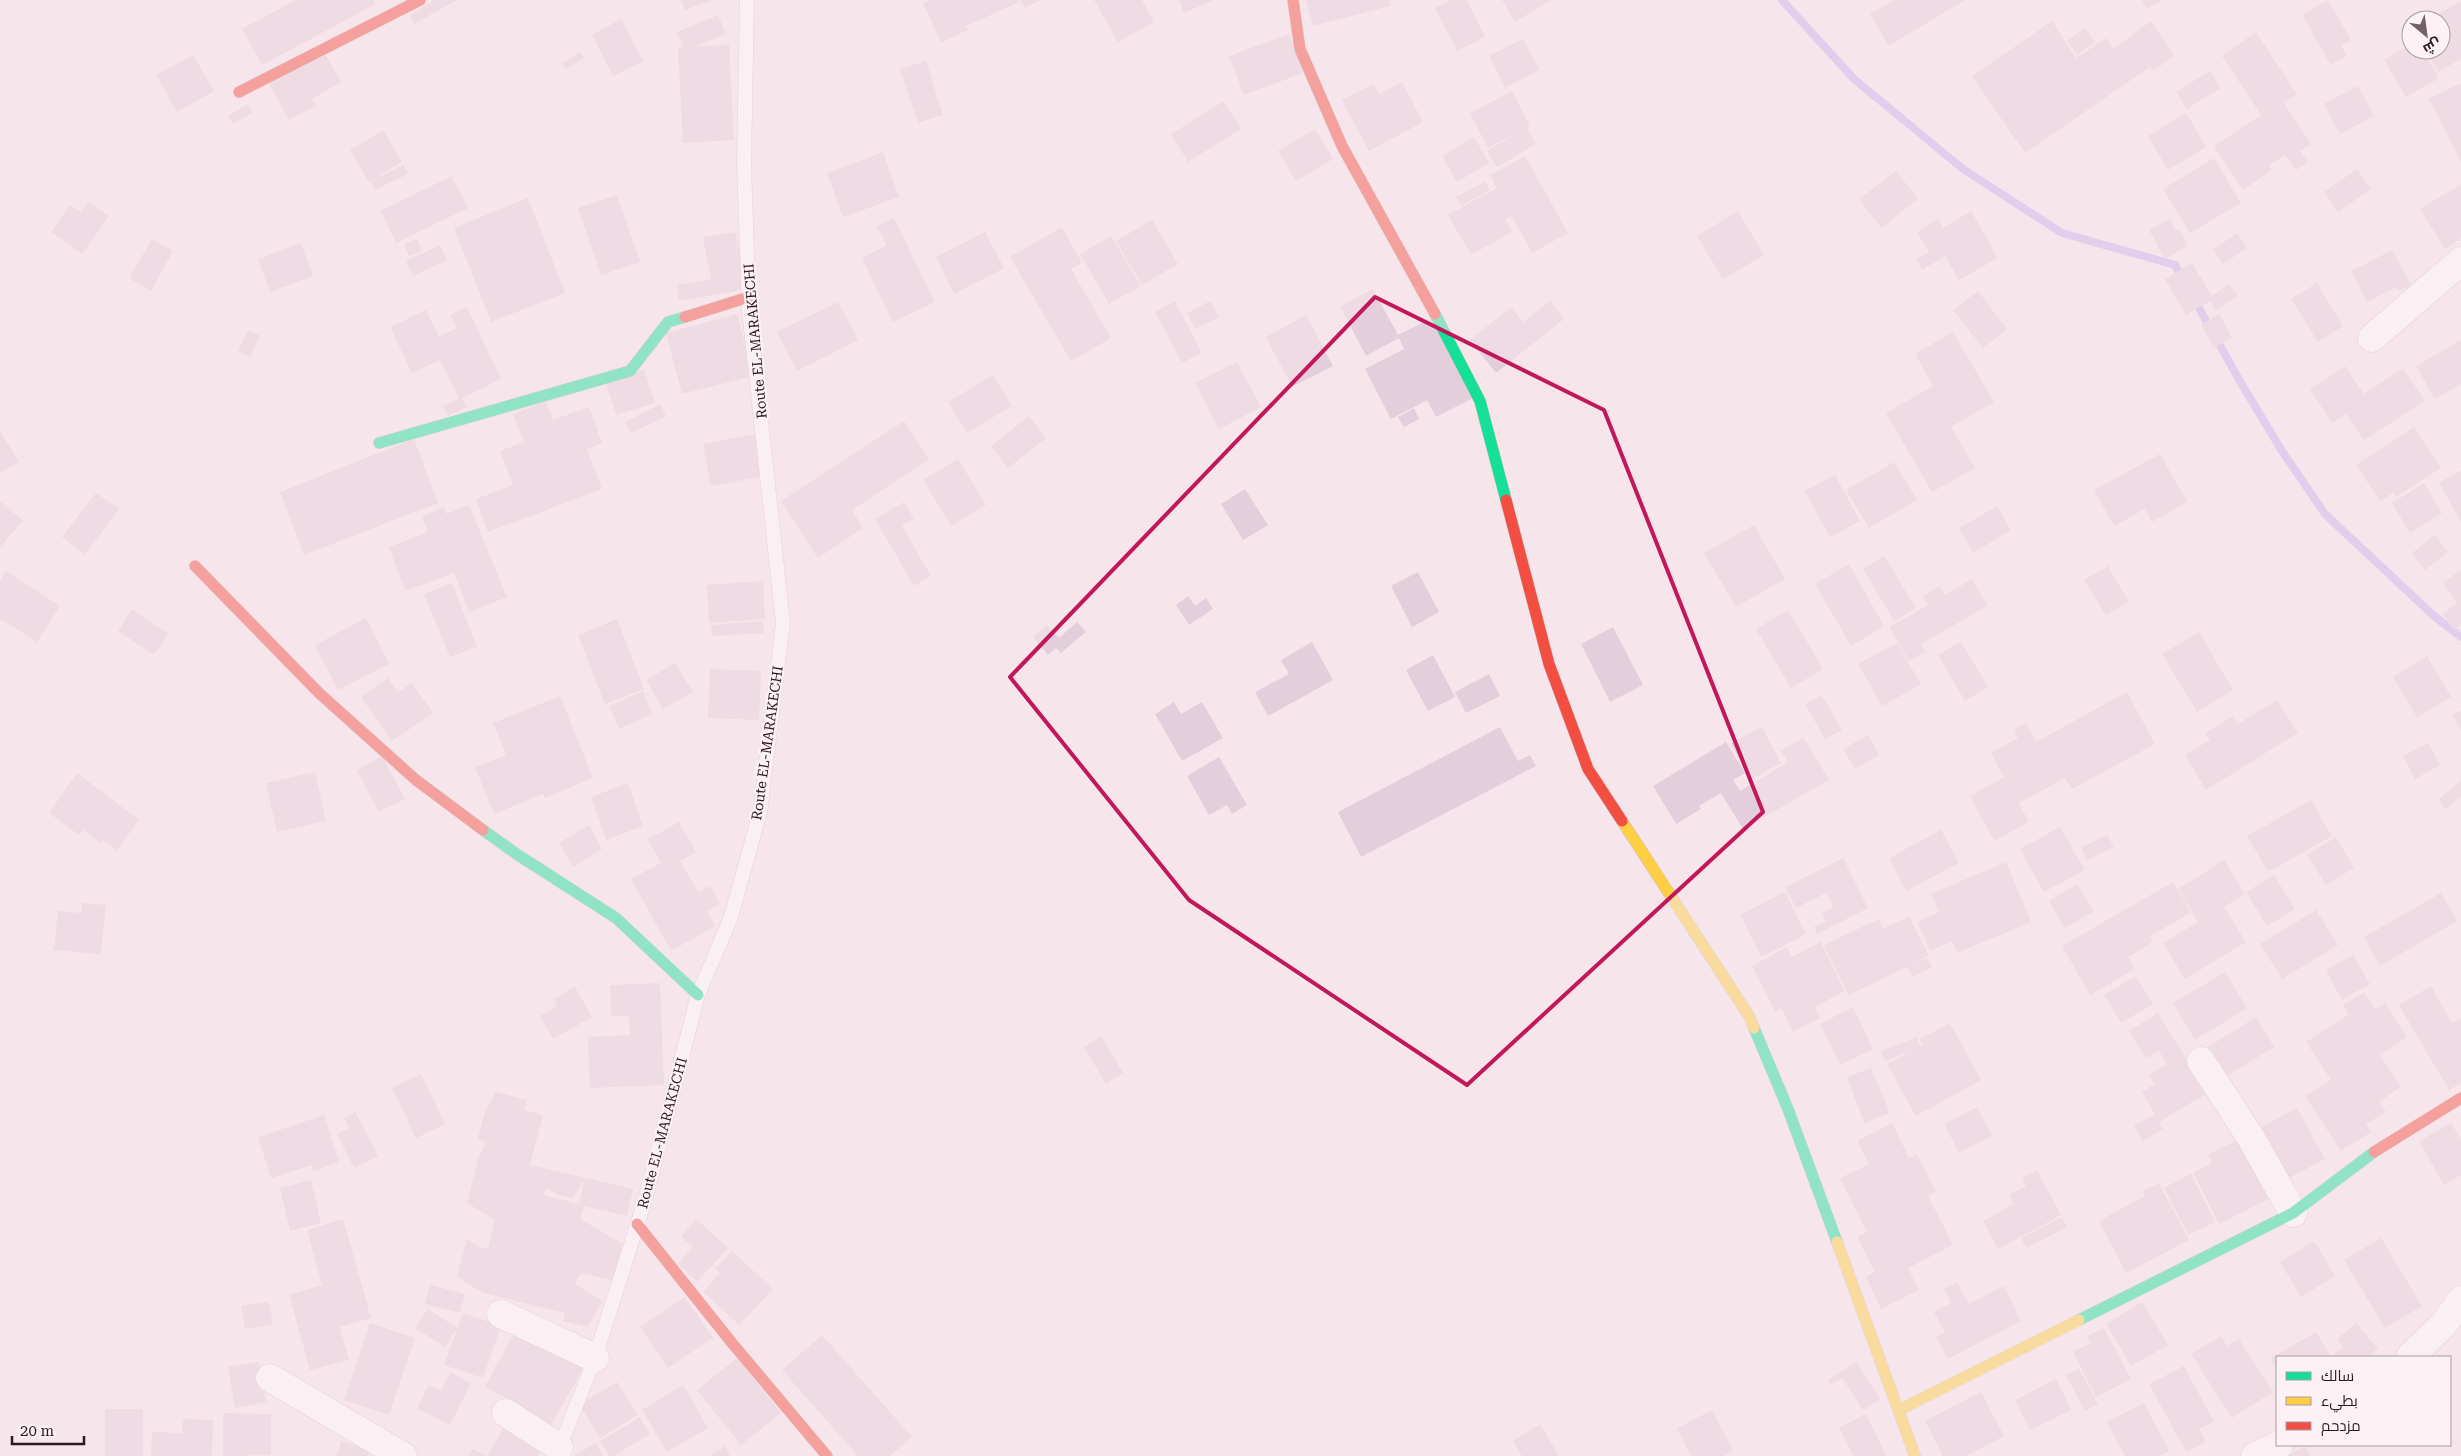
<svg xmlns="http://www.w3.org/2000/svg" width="2461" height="1456" font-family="'Roboto Serif',Cairo,serif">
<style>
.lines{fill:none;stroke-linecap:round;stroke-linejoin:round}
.stream{stroke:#c8b2ed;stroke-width:8}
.building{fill:#e4cedb;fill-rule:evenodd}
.lane-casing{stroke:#cbbbc0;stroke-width:15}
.street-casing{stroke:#cbbbc0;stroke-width:29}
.fast-casing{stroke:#cbbbc0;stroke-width:12}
.slow-casing{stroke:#cbbbc0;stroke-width:12}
.jam-casing{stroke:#cbbbc0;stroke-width:12}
.lane{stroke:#fefbfc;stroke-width:14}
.street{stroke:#fefbfc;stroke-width:28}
.fast{stroke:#16e098;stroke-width:11}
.slow{stroke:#ffcf43;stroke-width:11}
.jam{stroke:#f24e42;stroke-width:11}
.marked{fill:none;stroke:#c2185b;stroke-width:4;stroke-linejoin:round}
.labels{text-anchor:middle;stroke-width:4.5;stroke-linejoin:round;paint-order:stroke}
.street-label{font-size:14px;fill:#2b191f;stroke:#fcf2f5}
</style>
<rect width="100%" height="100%" fill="#f6e6eb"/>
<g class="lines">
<!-- stream -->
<path class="stream" d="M1782,0l72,79 109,90 99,64 113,32 8,15
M2194,299l47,84 41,68 43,63 109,102 27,21"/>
</g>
<!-- building -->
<path class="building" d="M296,0h78l2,4 -114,61 -20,-36z
M435,0h22l-43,24 -5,-9z
M681,0h31l-27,10z
M929,0h89l1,2 -53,24 2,4 -27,12 -18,-39z
M1020,0h21l-16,8z
M1094,0h48l12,22 -36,20z
M1179,0h35l-30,13z
M1306,0h83l1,6 -77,20z
M1451,0h16l18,37 -28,14 -22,-43z
M1502,0h49l-36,22z
M1894,0h71l-76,46 -19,-32z
M2142,0h21l-16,9z
M2328,0l23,40 -10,6 6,10 -16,9 -29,-50z
M2461,1v58l-23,13 -12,-22h15v-30h-13z
M718,15l8,19 -32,13 35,-2 5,95 -51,3 -5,-95 5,-1 -6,-15z
M621,19l22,42 -30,15 -21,-41z
M2052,21l24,37 30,-20 7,11 38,-28 23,35 -21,15 -3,-4 -125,86 -53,-77z
M2085,28l10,14 -18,13 -10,-14z
M2256,32l41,62 -13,9 27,41 -11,7 8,11 -12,8 -11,-15 -16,10 3,5 -29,20 -29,-44 47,-31 -39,-59z
M1289,34l14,39 -59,22 -15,-39z
M1523,39l16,31 -34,18 -16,-32z
M2411,44v6h12l16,28 -33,19 -22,-37z
M580,52l4,6 -18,11 -4,-6z
M193,55l21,36 -37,21 -21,-37z
M326,55l15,27 -29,17 4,7 -27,14 -23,-42z
M926,61l17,54 -25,8 -18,-54z
M2210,71l11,17 -34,21 -11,-17z
M1402,82l21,40 -54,29 -27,-51 32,-16 5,10z
M2461,83v80l-32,-64z
M2358,86l16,30 -34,18 -16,-30z
M1512,91l18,35 -3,2 9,16 -39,23 -10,-16 33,-19 -32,16 -18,-35z
M1224,101l17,28 -53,33 -17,-28z
M248,104l5,8 -20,12 -5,-8z
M2186,113l20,34 -38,23 -20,-34z
M1315,129l18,30 -37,22 -18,-30z
M383,130l19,32 -33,20 -19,-32z
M1474,137l15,26 -32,19 -15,-26z
M883,152l16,45 -56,20 -16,-44z
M1525,156l43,77 -36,20 -20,-37 -7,3 7,13 -41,23 -23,-40 49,-27 -7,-13z
M2214,158l27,45 -51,30 -27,-44z
M403,165l5,9 -33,16 -4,-9z
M2357,169l14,20 -33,23 -14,-20z
M1896,171l22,28 -37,29 -22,-29z
M452,176l16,32 -72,35 -15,-32z
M1485,182l5,8 -29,16 -5,-9z
M2461,184v54l-16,11 -25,-40z
M617,195l23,67 -39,13 -23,-67z
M528,198l37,95 -74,29 -37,-94z
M89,202l20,14 -27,38 -31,-22 19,-27 11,7z
M1738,211l26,44 -41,24 -26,-43z
M1971,211l27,47 -39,22 -14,-24 -23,14 -6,-11 13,-7 -12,-20 21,-13 5,9z
M894,218l41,84 -42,20 -31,-64 25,-13 -10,-19z
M2170,219l6,12 3,-2 9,17 -23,13 -16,-29z
M1152,220l26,44 -36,21 -26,-44z
M1062,227l20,36 -11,6 40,69 -40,23 -61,-104z
M736,232l10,57 -67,12 -2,-16 34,-6 -8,-42z
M985,232l19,36 -50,26 -18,-37z
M2237,233l10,15 -24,16 -10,-14z
M1111,236l30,50 -32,18 -29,-50z
M152,239l21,12 -22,40 -22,-13z
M417,239l5,12 -13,5 -5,-12z
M301,243l12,33 -43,16 -12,-33z
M440,245l7,15 -34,16 -7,-15z
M2392,250l19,35 -12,6 -3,-4 -29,15 -16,-31z
M2192,263l20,33 17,-12 9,12 -22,14 -6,-9 -24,14 -21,-36z
M2317,283l26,43 -25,16 -27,-43z
M1373,289l25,46 34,-17 41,80 -37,19 -9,-17 -36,19 -26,-50 39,-20 -5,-11 -33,18 -26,-50z
M1978,291l29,38 -24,19 -30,-38z
M1175,301l27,52 -20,10 -27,-51z
M1210,301l9,16 -24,12 -8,-16z
M1550,301l14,18 -68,54 -26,-33 41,-33 12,15z
M838,302l20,38 -61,31 -20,-39z
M467,307l34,72 -39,19 5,9 -19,9 -5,-10 16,-8 -19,-38 -28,13 -22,-46 36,-17 13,27 18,-9 -7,-13z
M737,314l16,62 -71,18 -16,-61z
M2219,314l13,24 -18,10 -13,-23z
M1306,315l27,51 -41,21 -26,-50z
M248,330l12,6 -10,21 -12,-6z
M1953,332l41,70 -43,25 24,41 -43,24 -46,-79 47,-27 -18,-32z
M2461,340v44l-26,15 -19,-33z
M1237,362l24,45 -42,22 -24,-46z
M2345,366l19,28 39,-26 22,33 -61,39 -18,-26 -14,9 -22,-34z
M644,369l11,34 -39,12 -10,-33z
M993,375l19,31 -45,27 -19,-31z
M546,401l7,19 36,-13 13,36 -15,6 15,40 -114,43 -12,-33 37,-14 -13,-34 24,-9 -11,-28z
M660,404l6,12 -35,17 -6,-11z
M1414,408l5,11 -15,8 -6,-10z
M1029,416l17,22 -38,30 -17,-22z
M904,421l25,38 -77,51 11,18 -45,30 -37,-57z
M2414,427l27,41 -45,29 -3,-4 -13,8 -24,-36z
M0,431l19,31 -19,11z
M756,434l8,42 -53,10 -8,-42z
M414,439l24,64 -134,52 -24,-63z
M2160,454l27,48 -35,20 -7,-13 -31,17 -20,-36z
M958,459l28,46 -35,21 -28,-46z
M1894,462l23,38 -48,28 -23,-38z
M2461,470v52l-22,-39z
M1835,475l25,46 -30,16 -25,-46z
M2424,483l18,30 -32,20 -18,-30z
M1245,489l23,36 -25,15 -22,-36z
M96,493l23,16 -34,45 -23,-17z
M0,501l23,20 -23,26z
M904,502l10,17 -12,7 29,50 -17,10 -39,-67z
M469,505l38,92 -38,15 -15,-39 -49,18 -16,-44 39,-15 -6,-16 22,-9 2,7z
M1997,506l14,24 -38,23 -14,-25z
M1754,525l31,54 -49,28 -32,-54z
M2435,535l13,17 -23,18 -13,-17z
M1884,556l32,52 -22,13 -31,-52z
M1849,564l35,62 -33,20 -36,-62z
M2108,566l21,36 -23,13 -22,-35z
M2461,570v55l-7,5 -11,-16 14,-11 -14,-20z
M6,571l54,35 -23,36 -37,-23v-39z
M1418,572l21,40 -27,15 -21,-41z
M1972,579l15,27 -66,38 5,8 -17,9 -20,-34 39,-22 -5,-9 17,-10 5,9z
M763,581l2,38 -56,4 -2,-38z
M452,583l25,64 -27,10 -26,-63z
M1188,596l7,10 11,-8 7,11 -24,16 -13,-20z
M132,609l36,25 -14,21 -36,-24z
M1788,610l35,59 -32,19 -35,-59z
M366,618l23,46 -51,26 -23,-45z
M617,619l27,70 -39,15 -27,-69z
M763,621l1,12 -52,3 -1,-11z
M1077,622l9,10 -25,21 -5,-5 -8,7 -15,-18 14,-12 12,13z
M1613,627l30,58 -33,17 -29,-58z
M2199,632l34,58 -36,22 -35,-58z
M1961,641l27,46 -23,14 -27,-46z
M1312,642l21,38 -65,36 -13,-24 34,-18 -8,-14z
M1897,643l24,41 -39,22 -24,-42z
M1433,655l22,42 -27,14 -22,-41z
M2427,656l24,41 -34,20 -24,-40z
M675,663l18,29 -30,17 -17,-29z
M710,669l51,2 -2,49 -51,-2z
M1489,674l11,22 -34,17 -11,-21z
M388,678l10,14 14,-9 21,30 -41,28 -31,-44z
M643,691l9,23 -33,15 -10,-23z
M2127,692l28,52 -83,45 -7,-11 -46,25 10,19 -35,19 -24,-45 34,-19 -13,-24 27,-15 -4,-8 12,-7 10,19z
M1822,695l20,35 -17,9 -20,-35z
M560,696l33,82 -48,20 -2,-4 -49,20 -19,-47 31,-12 -13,-32z
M2277,700l21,33 -92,57 -21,-35 25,-15 -5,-7 28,-17 5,8z
M1174,702l7,12 21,-12 21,36 -41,23 -27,-47z
M2461,710v21l-9,-16z
M1500,727l18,34 12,-6 6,11 -175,91 -23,-45z
M1762,727l19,36 -31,17 -19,-37z
M1868,735l11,20 -24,14 -12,-20z
M1803,737l26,43 -86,49 -22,-36 -22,13 2,3 -25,15 -23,-38 73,-44 19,31 -12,7 7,11 48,-29 -7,-11z
M2428,743l12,22 -25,14 -12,-23z
M382,756l23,43 -26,13 -22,-42z
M1219,757l28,48 -15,9 -5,-9 -18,10 -22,-39z
M315,772l11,49 -49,11 -11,-49z
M77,773l62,47 -22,30 -14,-10 -2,3 -18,-13 -4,5 -30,-22z
M2461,780v16l-15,13 -8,-9z
M628,783l15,43 -37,14 -15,-43z
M2311,800l21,36 -64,36 -21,-36z
M679,822l17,30 -16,9 18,31 12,-6 10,18 -13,7 8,15 -44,25 -40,-72 30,-16 -13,-24z
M589,825l13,24 -29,18 -14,-24z
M2060,827l25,43 -41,22 -24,-43z
M1941,830l18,33 -53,28 -17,-33z
M2107,835l7,12 -27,13 -6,-12z
M2336,837l18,31 -28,17 -19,-30z
M1843,858l25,50 -51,26 -3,-7 12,-6 -4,-8 11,-6 -7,-14 -30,15 -11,-21z
M2224,860l21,34 -21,13 22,35 -61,37 -22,-36 35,-21 -20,-33z
M2006,862l25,60 -74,31 -5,-12 -22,10 -13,-29 22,-10 -8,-18z
M2274,875l21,34 -28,17 -21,-34z
M2173,882l18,31 -41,23 3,6 -25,15 7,12 -45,26 -28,-49z
M2077,884l17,27 -29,17 -16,-27z
M1785,892l21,42 -44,23 -22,-42z
M2441,893l16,28 -77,45 -16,-29z
M82,903l24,2 -5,49 -47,-4 4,-39 23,2z
M2316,910l22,35 -56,34 -22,-35z
M1909,916l20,40 -80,39 -25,-50 55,-26 4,10z
M1821,942l24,49 -30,16 5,11 -27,14 -12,-24 -6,4 -23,-46 35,-19 5,10z
M2353,955l17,29 -28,16 -16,-30z
M1928,958l4,9 -20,10 -5,-10z
M2225,972l22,36 -52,32 -22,-37z
M2136,976l17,28 -32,19 -17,-28z
M660,983l4,102 -74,3 -2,-51 42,-2 -1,-19h-18l-1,-31z
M2431,986l21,37 9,-5v65l-12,7 -50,-85z
M575,987l17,30 -39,22 -13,-23 17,-10 -3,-7z
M2364,992l11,18 10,-7 22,34 -27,18 21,32 -22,15 7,10 -20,12 5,8 -30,19 -36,-55 26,-16 -25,-38 43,-28 -6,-9z
M1853,1007l20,42 -33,16 -20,-41z
M2158,1013l49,80 -48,29 4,7 -20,12 -9,-15 21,-12 -13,-22 13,-8 -6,-9 18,-11 -8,-13 -13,7 -17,-27z
M2256,1017l18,30 -47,29 -19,-29z
M1950,1023l31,57 -65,36 -29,-52 26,-14 -28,11 -4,-10 36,-14 3,9 3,-1 -3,-6z
M1101,1036l22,37 -17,11 -22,-37z
M1871,1068l19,45 -26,10 -17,-46z
M421,1074l24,50 -29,14 -24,-50z
M496,1092l31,8 -3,10 19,5 -13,50 103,24 -6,27 -43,-10 -4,13 45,26 -10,36 -34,-8 -6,11 28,17 -16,26 -24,-6 2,-8 -82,-20 -26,-16 10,-38 12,8 9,2 7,-29 -28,-17 12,-48 7,-12 -8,-5 7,-27zM585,1179l-6,25 -36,-9 4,-7 11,7 15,3z
M1977,1107l15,29 -33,17 -15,-29z
M2297,1108l28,51 -42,22 -27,-51z
M355,1112l23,44 -24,12 -17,-34 12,-6 -5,-10z
M324,1115l15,47 -26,9 -1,-6 -41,13 -13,-41z
M1892,1123l17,35 8,-4 19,38 -8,4 25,49 -45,23 11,22 -38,19 -15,-32 9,-5 -18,-35 10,-5 -27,-54 29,-14 -12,-23z
M2451,1123l10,17v35l-17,10 -25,-44z
M2243,1137l31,59 -55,28 -26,-51 19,-10 -4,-8z
M2037,1170l24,45 -63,34 -15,-28 31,-17 -5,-9 17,-9 -4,-8z
M2191,1174l24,48 -27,13 -24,-47z
M311,1180l10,43 -31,8 -10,-43z
M2159,1183l30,57 -63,33 -27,-52 46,-25 -3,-5z
M2062,1217l5,10 -41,21 -5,-10z
M343,1219l28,99 -31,9 9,33 -39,10 -21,-75 33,-10 -15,-55z
M696,1219l32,29 -31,34 -19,-18 15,-17 -12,-10z
M2381,1238l41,68 -37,22 -41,-68z
M2314,1241l21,35 -34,21 -21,-35z
M732,1251l41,38 -34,36 -36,-33 17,-19 -5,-4z
M1957,1282l12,22 35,-18 17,35 -73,38 -12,-22 9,-5 -11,-20 17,-9 -7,-14z
M430,1285l35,9 -5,19 -35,-9z
M685,1297l28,41 -45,30 -28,-41z
M269,1302l4,23 -28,4 -4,-23z
M2142,1302l26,43 -37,21 -25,-42z
M428,1309l29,19 -12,19 -30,-19z
M463,1313l38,13 -18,52 -39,-13z
M370,1323l45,15 -26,77 -45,-15z
M2356,1323l22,26 -10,8h-91v13l-6,-12 45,-26 15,25 12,-10 -6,-8z
M2104,1328l27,51 -35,18 -23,-45 18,-9 -4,-7z
M516,1329l69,36 -35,62 -45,-24 3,-4 -23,-12z
M822,1335l90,102 -22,19h-32l-76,-86z
M2221,1336l6,10 12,-7 34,53 -41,26 -41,-64z
M737,1358l44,55 -40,32 -44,-55z
M259,1362l7,40 -31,6 -7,-41z
M1856,1362l24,37 -17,11 -21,-32 -11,7 -3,-5z
M2184,1366l30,56 -15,7 7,13 -20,10 -37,-68z
M2079,1369l19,35 -13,7 -19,-36z
M450,1372l21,11 -21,42 -33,-17 12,-23 12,6z
M2056,1379l15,31 -41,20 -15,-30z
M617,1382l21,33 -38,23 -21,-34z
M683,1385l25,43 -41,24 -25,-42z
M1981,1392l23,44 -38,20h-23l-18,-35z
M2144,1403l25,48 -11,5h-33l-18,-34z
M105,1409h38v47h-38z
M1712,1410l21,41 -9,5h-33l-14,-28z
M223,1413l48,1v41l-48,1z
M1866,1414l20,41 -3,1h-30l-14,-28z
M640,1417l10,17 -36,22h-5l-9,-15z
M183,1419l30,1 -1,36h-61l1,-24 30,1z
M1540,1424l19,32h-37l-9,-15z
M505,1425l39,20 -6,11h-50z
M341,1441l29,9 -2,6h-32z
M596,1443l7,13h-29z
M725,1446l5,10h-21z
M2305,1446l6,10h-23z
M472,1449l15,7h-18z"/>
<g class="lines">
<defs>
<path id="lane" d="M558,1451l37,-93 50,-158 53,-205 33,-78 29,-105 23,-189 -34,-313 -5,-146 3,-164"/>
<path id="street" d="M2372,338l89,-77
M2201,1061l50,77 42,75
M501,1314l94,44
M2410,1357l35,-34 16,-23
M270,1378l133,78
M506,1413l53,34
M2255,1456l24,-11"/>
<path id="fast" d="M1435,314l45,87 26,99
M379,443l251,-72 38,-49 17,-5
M483,830l35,25 98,63 82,77
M1754,1028l34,81 49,133
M2079,1320l214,-107 81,-61"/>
<path id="slow" d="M1622,821l127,195 5,12
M1837,1242l78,214
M1899,1410l180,-90"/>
<path id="jam" d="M1293,0l7,49 42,97 93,168
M239,92l181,-92
M685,317l64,-20
M1506,500l43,164 39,105 34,52
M195,566l124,127 97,87 67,50
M2374,1152l87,-54
M637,1224l95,119 95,113"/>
</defs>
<!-- lane casing -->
<use href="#lane" class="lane-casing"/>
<!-- street casing -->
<use href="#street" class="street-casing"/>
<!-- fast casing -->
<use href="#fast" class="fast-casing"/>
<!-- slow casing -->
<use href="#slow" class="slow-casing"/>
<!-- jam casing -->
<use href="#jam" class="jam-casing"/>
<!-- lane -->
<use href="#lane" class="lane"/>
<!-- street -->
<use href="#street" class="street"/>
<!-- fast -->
<use href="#fast" class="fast"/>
<!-- slow -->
<use href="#slow" class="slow"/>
<!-- jam -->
<use href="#jam" class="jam"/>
</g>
<!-- marked area -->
<path d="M0 0H2461V1456H0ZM1375,297l229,113 159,402 -296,273 -278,-185 -179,-223z" fill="#f6e6eb" fill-opacity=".55" fill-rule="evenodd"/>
<path class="marked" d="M1375,297l229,113 159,402 -296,273 -278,-185 -179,-223z"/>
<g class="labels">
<!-- street labels -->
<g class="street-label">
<text transform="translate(755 341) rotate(-95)" y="5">Route EL-MARAKECHI</text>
<text transform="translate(767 743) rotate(-82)" y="5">Route EL-MARAKECHI</text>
<text transform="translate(662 1133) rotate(-75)" y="5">Route EL-MARAKECHI</text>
</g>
</g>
<!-- legend -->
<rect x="2276" y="1356" width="175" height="90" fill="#fcf2f5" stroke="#a89b9f"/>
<rect x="2286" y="1372" width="25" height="8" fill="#16e098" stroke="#a89b9f"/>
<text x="2321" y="1381" font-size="15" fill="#2b191f">سالك</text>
<rect x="2286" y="1397" width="25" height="8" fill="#ffcf43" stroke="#a89b9f"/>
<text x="2321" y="1406" font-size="15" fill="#2b191f">بطيء</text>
<rect x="2286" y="1422" width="25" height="8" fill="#f24e42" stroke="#a89b9f"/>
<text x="2321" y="1431" font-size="15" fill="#2b191f">مزدحم</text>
<!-- north arrow -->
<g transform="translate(2426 35) rotate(151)"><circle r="24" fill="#fcf2f5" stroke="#a89b9f"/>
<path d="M0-4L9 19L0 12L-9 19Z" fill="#726166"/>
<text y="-8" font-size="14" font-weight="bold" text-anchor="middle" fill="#2b191f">ش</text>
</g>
<!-- scale -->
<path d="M12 1436v8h72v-8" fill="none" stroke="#2b191f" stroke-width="2.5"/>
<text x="20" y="1436" font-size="15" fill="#2b191f" stroke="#fcf2f5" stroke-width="4" paint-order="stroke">20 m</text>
</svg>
